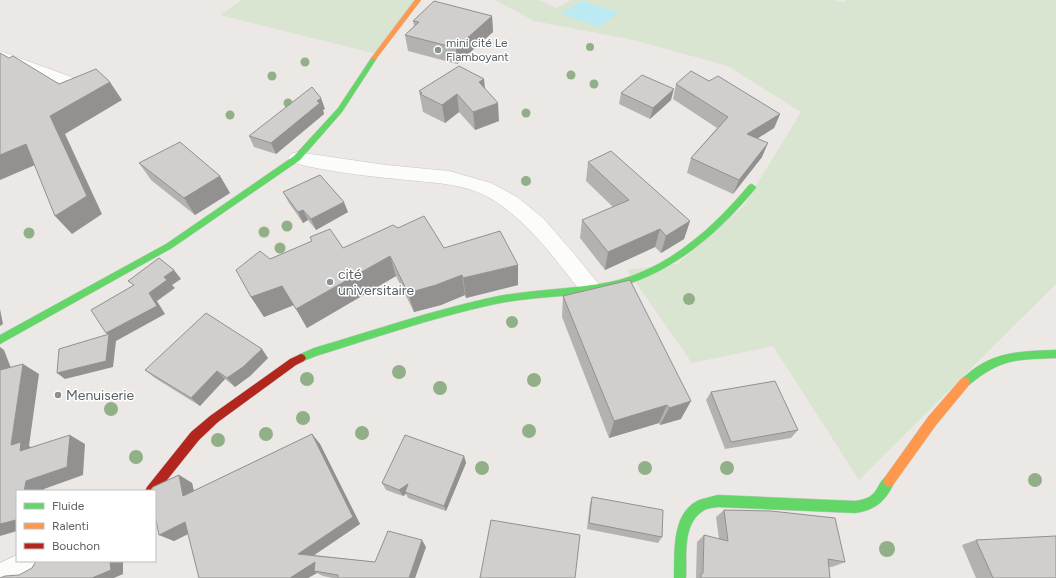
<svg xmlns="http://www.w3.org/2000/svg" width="1056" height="578" font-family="Figtree,sans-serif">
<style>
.green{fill:#d9e5d1}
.water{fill:#bbeaf3}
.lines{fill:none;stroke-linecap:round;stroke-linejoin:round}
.street-casing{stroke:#c7c6c6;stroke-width:1}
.fast-casing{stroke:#c7c7c6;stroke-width:1}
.slow-casing{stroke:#c7c7c6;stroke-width:1}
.jam-casing{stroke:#c7c7c6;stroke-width:1}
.street{fill:#fcfcfb;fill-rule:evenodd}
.fast{fill:#63d668;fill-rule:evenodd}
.slow{fill:#ff974d;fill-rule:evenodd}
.jam{fill:#b3261e;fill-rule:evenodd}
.tree{fill:#92b087}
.wall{fill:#b4b2b1}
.shaded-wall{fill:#929190}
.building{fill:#d1cfce;stroke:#929190}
.poi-dot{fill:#8d9090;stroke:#fff;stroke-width:1.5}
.labels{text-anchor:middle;stroke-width:3;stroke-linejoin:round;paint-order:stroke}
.far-poi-label{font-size:12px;fill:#5b6063;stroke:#fff;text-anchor:start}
.poi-label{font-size:14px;fill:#5b6063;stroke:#fff;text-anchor:start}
</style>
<rect width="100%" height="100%" fill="#ebe8e5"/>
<!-- green -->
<path class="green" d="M242,0h176l-41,54 -157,-39z
M495,0h44l17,8 15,-8h263l10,2 3,-2h209v284l-197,196 -86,-134 -81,17 -65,-93 50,-6 66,-57 58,-95 -73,-46 -94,-26 -100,-19z"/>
<!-- water -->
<path class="water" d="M582,1l37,12 -20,14 -38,-13z"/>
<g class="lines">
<defs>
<path id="street" d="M0,51l77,28 2,3 -2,3 -6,2 -6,-2 -65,-24z
M297,152l89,13 63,6 42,12 26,14 26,21 33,38 25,31 -3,6 -8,3 -8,-3c-27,-34 -54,-72 -92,-95 -28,-16 -61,-15 -92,-19 -33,-3 -76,-8 -107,-17l-3,-4 3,-4z
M17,555v6h34l-5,10 -12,7h-34v-15z"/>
<path id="fast" d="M372,57l5,1 -35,54 -42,48 -128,88 -172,96v-9l166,-91 128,-88 44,-48z
M752,184l4,3 -1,2c-38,46 -85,86 -144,100 -40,9 -81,7 -120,16 -59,13 -117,33 -175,51l-15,6 -3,-1 -2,-3 2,-3 16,-7c58,-17 116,-37 175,-50 40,-9 81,-8 121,-16 57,-12 103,-54 139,-97z
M1056,350v8c-41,2 -54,0 -87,27l-4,2 -4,-2 -1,-3c2,-5 7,-7 11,-11 26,-20 54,-20 85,-21z
M889,475l4,2 2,4c-9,20 -19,29 -40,32l-137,-6c-5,1 -11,1 -15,4 -21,13 -16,46 -17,67h-12c1,-25 -3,-63 23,-77 7,-3 14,-4 21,-6l137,6c27,-3 19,-19 34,-26z"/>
<path id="slow" d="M415,0h6l-45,59h-4v-2z
M965,377l4,2 1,3 -1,3 -33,40 -43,60 -4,2 -4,-2 -2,-4 2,-4 43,-60 33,-38z"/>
<path id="jam" d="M301,354l3,1 2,3 -2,3 -8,4 -78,57 -19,18 -44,55v-4h-10l2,-4 44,-55 19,-16 80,-57z"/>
</defs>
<!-- street casing -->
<use href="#street" class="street-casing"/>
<!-- fast casing -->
<use href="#fast" class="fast-casing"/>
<!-- slow casing -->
<use href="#slow" class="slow-casing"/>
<!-- jam casing -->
<use href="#jam" class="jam-casing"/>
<!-- street -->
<use href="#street" class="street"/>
<!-- fast -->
<use href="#fast" class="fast"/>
<!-- slow -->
<use href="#slow" class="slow"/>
<!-- jam -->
<use href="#jam" class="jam"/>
</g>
<!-- trees -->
<g class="tree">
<circle cx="590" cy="47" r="4"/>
<circle cx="305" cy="62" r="4.5"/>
<circle cx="571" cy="75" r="4.5"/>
<circle cx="272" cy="76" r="4.5"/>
<circle cx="594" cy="84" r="4.5"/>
<circle cx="288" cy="103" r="4.5"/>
<circle cx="526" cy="113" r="4.5"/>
<circle cx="230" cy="115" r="4.5"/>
<circle cx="526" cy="181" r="5"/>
<circle cx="287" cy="226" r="5.5"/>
<circle cx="264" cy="232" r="5.5"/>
<circle cx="29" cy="233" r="5.5"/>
<circle cx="280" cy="248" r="5.5"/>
<circle cx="689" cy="299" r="6"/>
<circle cx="512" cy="322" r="6"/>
<circle cx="399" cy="372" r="7"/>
<circle cx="307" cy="379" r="7"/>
<circle cx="534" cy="380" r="7"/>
<circle cx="440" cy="388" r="7"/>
<circle cx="111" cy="409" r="7"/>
<circle cx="303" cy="418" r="7"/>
<circle cx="529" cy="431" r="7"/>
<circle cx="362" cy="433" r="7"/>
<circle cx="266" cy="434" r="7"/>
<circle cx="218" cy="440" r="7"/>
<circle cx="136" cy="457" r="7"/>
<circle cx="482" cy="468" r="7"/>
<circle cx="645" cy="468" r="7"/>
<circle cx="727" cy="468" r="7"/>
<circle cx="1035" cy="480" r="7"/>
<circle cx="887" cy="549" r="8"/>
</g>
<!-- wall -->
<path class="wall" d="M492,16l1,16 -36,32 -49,-13 -3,-16 9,-9 -1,-5z
M709,81l71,33 -6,14 -16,10 4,19 -29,37 -46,-21 4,-15 26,-30 -44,-29 3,-15z
M485,89l14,32 -24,9 -16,-18 -14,11 -22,-11 -4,-21z
M621,93l50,7 -21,19 -31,-15z
M325,109l-2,1 1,4 -48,40 -22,-7 -5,-11z
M588,162l102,59 -6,18 -23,14 -6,-6 -50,23 -25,-32 2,-18 31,-13 -27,-26z
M139,163l81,13 10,17 -35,22 -44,-35z
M283,192l65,20 -32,18 -8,-10 -5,3 -14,-20z
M398,228l46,20 74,37 -52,13 -1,-3 -24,10 -27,7 -18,-36 -89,52 -13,-23 -30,12 -13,-20 19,-38 42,-18 -2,-4 33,11z
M563,296l118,123 -21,6 -1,-2 -50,15 -47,-121z
M268,358l-18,18 -15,11 -10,-8 -25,27 -45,-28 -10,-8z
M711,392l87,38 -7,8 -66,11 -19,-49z
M312,434l8,10 40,80 -46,31 61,7 51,-15 -11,31h-83l-9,-2 -6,-3 -9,5h-109l-11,-44 -14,7 -15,-6 20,-60 13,8 2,8z
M464,456l2,7 -20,48 -38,-13 -2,-4 -3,2 -17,-6 -4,-7z
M592,497l70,40 -4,6 -71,-14 3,-26z
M724,510l121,52 -13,5h-3l1,11h-134l1,-36 7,-7 15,4 -3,-22z
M976,540l80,38h-80l-14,-33z"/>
<!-- shaded-wall -->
<path class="shaded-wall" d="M492,16l1,16 -36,32 -1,-16z
M484,79l2,18 -7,-15z
M110,82l12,18 -57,34 37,80 -30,20 -17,-18 -5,-100z
M674,89l-3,11 -21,19 3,-11z
M457,94l2,18 -14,11 -3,-18z
M321,98l4,11 -2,1 1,4 -48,40 -5,-11z
M498,103l1,18 -24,9 -2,-18z
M780,114l-6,14 -33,21 6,-15z
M768,143l-6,14 -29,37 6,-14z
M26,144l16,18 -42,18v-25z
M220,176l10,17 -35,22 -11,-17z
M344,202l4,10 -32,18 -5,-11z
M303,210l5,10 -5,3 -5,-11z
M690,221l-6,18 -23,14 5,-17z
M660,229l-5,18 -50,23 3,-18z
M390,256l6,20 -89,52 -11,-19z
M518,265v20l-52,13 -3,-20z
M174,270l7,9 -9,6 3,3 -18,13 8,13 -49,27 -3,26 -48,12 -8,-6 52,-37 -3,-3 43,-40 15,-16z
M462,275l3,20 -24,10 -27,7 -6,-19z
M282,286l12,19 -30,12 -13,-20z
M0,309l3,15 -3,2z
M0,347l4,3 12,31 -16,-10z
M262,349l6,9 -18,18 -15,11 -8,-9z
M23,364l16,10 -10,72 10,5h-19l-9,-6z
M217,371l8,8 -25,27 -9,-8z
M691,401l-10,18 -21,6 9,-17z
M667,405l-8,18 -50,15 5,-17z
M312,434l8,10 40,80 -53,36 -9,-6z
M70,435l15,9 -2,31 -39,14 -1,2h-19l2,-10z
M464,456l2,7 -20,48 -2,-5z
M179,475l13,8 5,21 -14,-8z
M408,484l-3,8 1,2 -3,2 -4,-6z
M17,518v13l-17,5v-12z
M185,522l13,7 -24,12 -15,-6z
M422,540l4,7 -11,31h-6z
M110,561h13v13l-9,4h-22z
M315,562l-1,9 3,2 -9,5h-18z"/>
<!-- building -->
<path class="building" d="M434,1l58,15 -36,32 -51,-13 14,-13 -6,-1z
M0,53l9,5 4,-2 46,28 37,-15 14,13 -60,34 37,80 -32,20 -29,-72 -26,11z
M459,66l25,13 -5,3 19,21 -25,9 -16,-18 -15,11 -22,-11 2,-1 -3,-2z
M691,71l18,10 9,-5 62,38 -33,20 21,9 -29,37 -48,-22 37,-41 -52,-33z
M642,75l32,14 -21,19 -32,-15z
M312,87l9,11 -4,3 3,2 -49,40 -22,-7z
M180,142l40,34 -36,22 -45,-35z
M611,151l79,70 -24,15 -6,-7 -52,23 -26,-32 47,-20 -41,-38z
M320,175l24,27 -33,17 -8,-9 -5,2 -15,-20z
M424,216l20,32 56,-17 18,34 -55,13 -1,-3 -26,10 -28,8 -18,-37 -94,53 -14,-23 -31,11 -15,-27 24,-19 10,8 42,-18 -2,-4 20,-8 13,19 50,-23 5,3z
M159,258l15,12 -10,7 3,3 -18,13 8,13 -51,27 -15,-23 43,-25 -6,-4z
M630,280l61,121 -22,7 -2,-3 -53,16 -51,-125z
M206,313l56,36 -19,18 -16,11 -10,-7 -26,27 -46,-28z
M109,334l-3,27 -49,12 2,-24z
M23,364l-12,81 10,-3 -1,9 50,-16 -3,32 -41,14 -2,10h-7v27l-1,2 -16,4v-154z
M775,381l23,49 -67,12 -20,-50z
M312,434l41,83 -55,37 77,8 13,-31 34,9 -13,38h-71v-3l-24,-4 1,-9 -25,16h-91l-14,-56 -26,13 -4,-20v-24h-5l3,-4 26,-12 4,21z
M405,435l59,21 -20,50 -39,-14 3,-8 -9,6 -17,-7z
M592,497l71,13 -1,27 -73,-14z
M724,510l47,1 64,7 10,44 -17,-3 2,19h-129v-4l2,-1 1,-38 24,6z
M491,520l89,15 -5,43h-95z
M1056,536v42h-63l-17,-38z
M36,561h16v1l2,-1h56l1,9 -19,8h-92l5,-2 14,-1 13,-7z"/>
<!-- markers -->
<g class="poi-dot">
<circle cx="438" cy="50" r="4"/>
<circle cx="330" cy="282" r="4"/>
<circle cx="58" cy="395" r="4"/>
</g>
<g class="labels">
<!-- far-poi labels -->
<g class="far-poi-label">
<text x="446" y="47">mini cité Le<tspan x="446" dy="14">Flamboyant</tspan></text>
</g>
<!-- poi labels -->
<g class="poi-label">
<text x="338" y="279">cité<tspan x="338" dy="16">universitaire</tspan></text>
<text x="66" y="400">Menuiserie</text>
</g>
</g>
<!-- legend -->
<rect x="16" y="490" width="140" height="72" fill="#ffffff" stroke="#bdbfc1"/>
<rect x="24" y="503" width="20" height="6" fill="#63d668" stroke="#bdbfc1"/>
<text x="52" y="510" font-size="12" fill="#5b6063">Fluide</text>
<rect x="24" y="523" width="20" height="6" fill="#ff974d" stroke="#bdbfc1"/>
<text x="52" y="530" font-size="12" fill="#5b6063">Ralenti</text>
<rect x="24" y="543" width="20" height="6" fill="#b3261e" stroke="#bdbfc1"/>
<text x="52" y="550" font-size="12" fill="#5b6063">Bouchon</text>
</svg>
